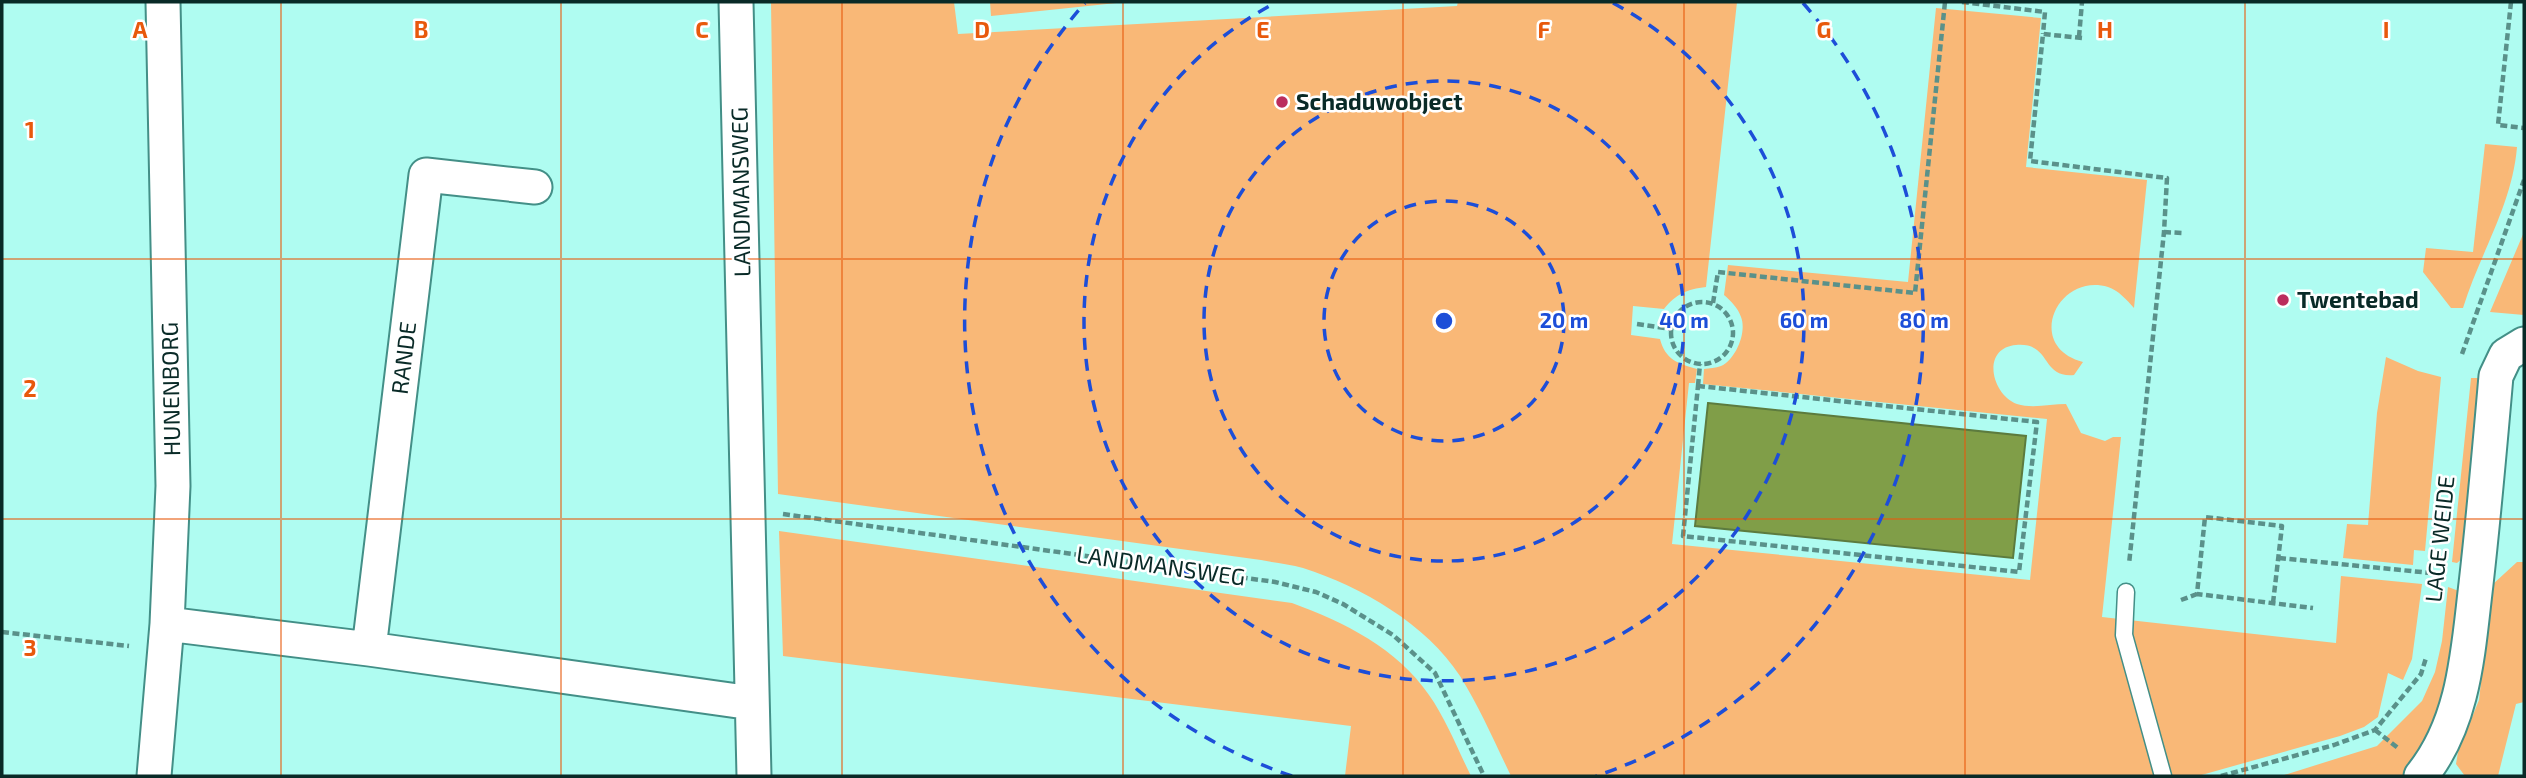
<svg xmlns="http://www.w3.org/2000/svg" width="2526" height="778" font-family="'Exo 2',sans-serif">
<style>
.green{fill:#f9b877}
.water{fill:#809e48;stroke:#5c7b3e;stroke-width:2}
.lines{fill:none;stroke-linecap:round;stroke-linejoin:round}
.lane-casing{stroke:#438f87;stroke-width:19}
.street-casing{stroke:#438f87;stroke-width:37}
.path{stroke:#5a918a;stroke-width:4.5;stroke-dasharray:7 3.5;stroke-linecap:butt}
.lane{stroke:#fff;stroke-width:16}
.street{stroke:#fff;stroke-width:33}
.grid{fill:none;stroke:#e8590c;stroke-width:2;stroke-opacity:0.55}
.ring{fill:none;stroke:#1d4ed8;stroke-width:3.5;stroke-dasharray:12 9}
.poi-dot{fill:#bb2d5d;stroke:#fff;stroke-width:2.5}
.labels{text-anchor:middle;stroke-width:5;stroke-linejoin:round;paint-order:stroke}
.poi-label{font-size:23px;font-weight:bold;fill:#092a27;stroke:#fff;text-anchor:start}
.street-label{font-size:23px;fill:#092a27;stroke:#fff}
.grid-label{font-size:23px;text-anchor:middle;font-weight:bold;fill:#e8590c;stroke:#fff;stroke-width:5;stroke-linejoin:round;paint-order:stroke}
.centre{fill:#1d4ed8;stroke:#fff;stroke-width:3.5}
.ring-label{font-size:21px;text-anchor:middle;font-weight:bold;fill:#1d4ed8;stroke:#fff;stroke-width:5;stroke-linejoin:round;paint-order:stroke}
</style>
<rect width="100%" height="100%" fill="#affcf1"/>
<!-- green -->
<path class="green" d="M771,2h183l4,32 499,-28 1,-4h279l-31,285c-19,2 -30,7 -42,22l-31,-3 -2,29 29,4c5,20 18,25 37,30l-2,14h-6l-17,161 358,36 17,-161 -344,-35 1,-15c5,-1 12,-1 17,-3 15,-7 26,-34 20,-49 -3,-9 -10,-16 -17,-22l4,-30 180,17 28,-274 105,10 -15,149 121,13 -13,128c-7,-8 -16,-18 -26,-21 -51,-15 -84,60 -25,75l-9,13c-34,3 -22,-33 -58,-30 -35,3 -25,49 1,59 15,5 34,0 49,0l15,29 24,8 8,-4h8l-19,180 234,26 5,-67 81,8 -10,75 -9,21 -15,-7 -10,44 -14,10 -24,9 -142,40h-687c-16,-33 -31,-68 -51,-100 -34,-52 -98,-89 -157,-108 -13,-4 -28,-5 -42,-8l-483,-66z
M990,2h136l-135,14z
M2485,144l32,3c-5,59 -37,106 -54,161h-12l-28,-36 3,-24 47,4z
M2524,232v83l-34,-3z
M2386,357l32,14 23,6 -16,174 -11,-1 -1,15 -70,-7 4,-34 21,1 9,-112z
M2471,378h9l-17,180 -6,5 -5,-1z
M779,531l513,72c52,19 105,45 137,92 17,24 29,55 42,81h-126l6,-50 -568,-70z
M2517,562h7v140l-8,2 -18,72h-33l-9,-12 2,-12 21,-52 13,-115z
M2448,587l11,4 -11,90 -7,28 -30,60 -7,7h-123l96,-30 45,-45 13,-29 7,-31z"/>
<!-- water -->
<path class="water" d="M1708,403l318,33 -13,122 -318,-32z"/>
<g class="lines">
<defs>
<path id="lane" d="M2126,592l-2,43 39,141"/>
<path id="street" d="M736,2l18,774
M167,624l202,25 383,54
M369,649l57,-474 109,12
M154,776l13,-152 6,-138 -10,-484
M2421,776c44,-54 47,-126 55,-192 8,-70 14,-139 20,-208l10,-21 18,-11"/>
</defs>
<!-- lane casing -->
<use href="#lane" class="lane-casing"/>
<!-- street casing -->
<use href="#street" class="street-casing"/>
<!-- path -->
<path class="path" d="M1962,2l83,10 -2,22
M2511,2l-13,123 26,3
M2079,37l3,-35
M2082,38l-39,-4 -13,127 137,17 -3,54 -35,332
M2164,232l18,1
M1671 333a31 31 0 1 1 62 0a31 31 0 1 1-62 0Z
M1713,303l5,-31 197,21 30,-291
M1637,324l34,5
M2462,354l62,-174
M1698,386l339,36 -18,150 -336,-36z
M1698,386l2,-22
M783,514l492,68 41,10 27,12 50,31 42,38 49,103
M2279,558l162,16
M2181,600l16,-6
M2273,603l9,-77 -77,-9 -8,77 116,14
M2,632l127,14
M2375,730l23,18
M2221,776l113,-31 41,-15 46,-56 5,-16"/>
<!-- lane -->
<use href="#lane" class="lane"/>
<!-- street -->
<use href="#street" class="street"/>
</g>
<!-- grid -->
<path class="grid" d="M281,2v774M561,2v774M842,2v774M1123,2v774M1403,2v774M1684,2v774M1965,2v774M2245,2v774M2,259h2522M2,519h2522"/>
<!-- distance rings -->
<g class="ring">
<circle cx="1444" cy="321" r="120"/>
<circle cx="1444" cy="321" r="240"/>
<path d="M1613 3A360 360 0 1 1 1275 3"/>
<path d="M1292 776A480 480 0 0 1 1085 3M1803 3A480 480 0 0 1 1596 776"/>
</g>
<!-- markers -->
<g class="poi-dot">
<circle cx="1282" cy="102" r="7"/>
<circle cx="2283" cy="300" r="7"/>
</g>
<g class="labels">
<!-- poi labels -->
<g class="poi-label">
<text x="1296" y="110">Schaduwobject</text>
<text x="2297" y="308">Twentebad</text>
</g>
<!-- street labels -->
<g class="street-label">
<text transform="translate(741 192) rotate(-91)" y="8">LANDMANSWEG</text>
<text transform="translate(404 358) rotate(-83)" y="8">RANDE</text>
<text transform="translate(171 389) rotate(-91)" y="8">HUNENBORG</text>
<text transform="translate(2440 539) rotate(-84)" y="8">LAGE WEIDE</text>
<text transform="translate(1161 566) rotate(8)" y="8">LANDMANSWEG</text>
</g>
</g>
<g class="grid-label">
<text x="140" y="38">A</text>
<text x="421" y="38">B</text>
<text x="702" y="38">C</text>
<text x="982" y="38">D</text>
<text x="1263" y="38">E</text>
<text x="1544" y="38">F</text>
<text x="1824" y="38">G</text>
<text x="2105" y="38">H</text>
<text x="2386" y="38">I</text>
<text x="30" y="138">1</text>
<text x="30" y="397">2</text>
<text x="30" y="656">3</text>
</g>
<circle cx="1444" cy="321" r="10" class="centre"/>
<g class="ring-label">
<text x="1564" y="328">20 m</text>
<text x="1684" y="328">40 m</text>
<text x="1804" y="328">60 m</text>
<text x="1924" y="328">80 m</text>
</g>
<!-- border -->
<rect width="2526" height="778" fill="none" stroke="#092a27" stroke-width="7"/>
</svg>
